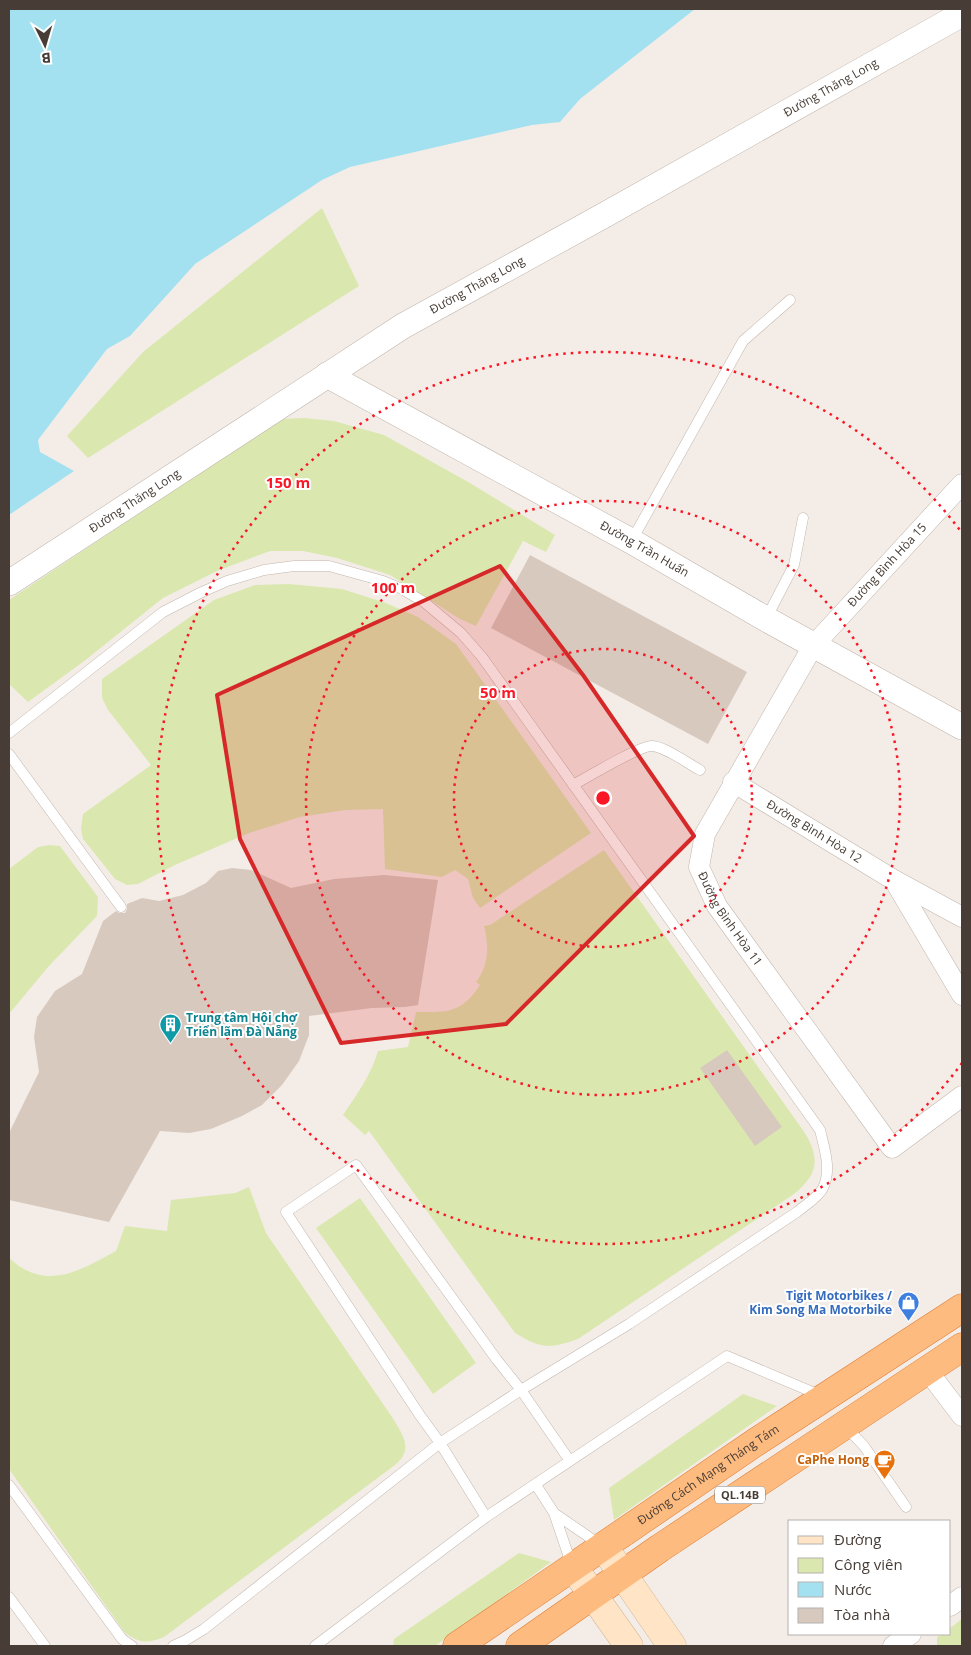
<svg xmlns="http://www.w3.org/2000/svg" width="971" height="1655" font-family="'Open Sans',sans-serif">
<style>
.green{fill:#dae8b0}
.water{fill:#a3e1f1}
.building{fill:#d8c9bf}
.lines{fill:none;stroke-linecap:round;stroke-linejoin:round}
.service-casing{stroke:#c2b6ad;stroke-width:11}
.minor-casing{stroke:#c2b6ad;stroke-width:21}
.tertiary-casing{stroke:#c2b6ad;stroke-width:26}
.secondary-casing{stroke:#d7b999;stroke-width:29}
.trunk-casing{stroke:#de7d37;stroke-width:29}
.service{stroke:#fff;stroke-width:10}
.minor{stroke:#fff;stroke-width:20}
.tertiary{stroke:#fff;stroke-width:25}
.secondary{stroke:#ffe5c6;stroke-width:28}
.trunk{stroke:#febb7f;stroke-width:28}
.marked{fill:#d62828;fill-opacity:0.2;stroke:#d62828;stroke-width:4;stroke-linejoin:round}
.ring{fill:none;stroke:#fa1725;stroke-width:2.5;stroke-dasharray:2.5 5}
.labels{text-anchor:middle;stroke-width:4;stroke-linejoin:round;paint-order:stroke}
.shield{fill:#fff;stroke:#7e7772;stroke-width:1}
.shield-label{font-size:11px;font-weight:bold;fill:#473d36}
.street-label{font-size:12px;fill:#473d36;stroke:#fff}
.culture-label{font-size:12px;font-weight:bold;fill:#0d838f;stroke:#fff;text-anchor:start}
.shop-label{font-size:12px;font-weight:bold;fill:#366cbe;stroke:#fff;text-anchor:end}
.food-label{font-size:12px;font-weight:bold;fill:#c56008;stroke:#fff;text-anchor:end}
.centre{fill:#fa1725;stroke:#fff;stroke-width:2.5}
.ring-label{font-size:15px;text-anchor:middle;font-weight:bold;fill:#fa1725;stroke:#fff;stroke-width:4;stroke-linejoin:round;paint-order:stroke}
</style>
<rect width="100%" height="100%" fill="#f4ede7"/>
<!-- green -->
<path class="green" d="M322,208l37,78 -271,172 -21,-22 76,-84z
M304,418l30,3 50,14 86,48 85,52 -9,17 -23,-11 -47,85 -16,-7 -70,-44 -53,-17 -34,-7h-33l-53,20 -54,27 -80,64 -55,40 -19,-18v-84l271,-181z
M289,584l53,5 44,14 32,14 38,27 135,189 -111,75 -7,-10 -5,-19 -13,-9 -13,7 -57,-8 -2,-60 -38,1 -45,7 -51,16 -74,32 -37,19 -11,1 -12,-6 -32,-40 -2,-10 2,-15 68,-49 -43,-55 -6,-12v-19l112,-79 41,-15z
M49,845l11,1 38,51 -1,19 -49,51 -39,47v-145l29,-22z
M604,850l201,283c16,27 12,42 -11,61l-216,145c-28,10 -37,10 -63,-6l-146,-202 -4,4 -22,-20c14,-21 28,-40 35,-64l30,-4 8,-35c31,0 45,2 64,-27l-4,-3c13,-17 13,-36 8,-56l6,-1z
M249,1187l17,46 126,184c11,18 22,32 3,48l-231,172c-17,7 -24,6 -39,-4l-116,-164v-211c37,34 70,13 107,-7l9,-25 42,5 4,-31 64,-7z
M360,1198l116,165 -43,31 -117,-166z
M743,1394l34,12 -163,114 -5,-32z
M519,1553l32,9 -116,84h-42l1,-7z
M962,1619v27h-25v-9l5,-3h8v-6z"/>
<!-- water -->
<path class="water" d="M9,9h686l-115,90 -20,23 -28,3 -182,42 -28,13 -127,84 -65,72 -23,13 -69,91 2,12 34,19 -65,44z"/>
<!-- building -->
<path class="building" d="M530,555l217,117 -39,72 -217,-116z
M232,868l19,2 40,18 43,-9 50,-4 54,5 -20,125 -13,2 -33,1 -63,8v19l-10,26 -17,24 -20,20 -20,11 -31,13 -22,4 -29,-2 -51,91 -100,-22v-67l30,-61 -5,-35 3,-20 18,-26 27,-17 21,-53 13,-10 3,2h6l2,-4v-5l15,-6 17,3 24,-6 23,-12 12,-12z
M727,1050l55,77 -27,19 -55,-78z"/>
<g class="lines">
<defs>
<path id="service" d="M632,540l111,-199 47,-41
M766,619l28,-54 9,-47
M9,733l154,-121 39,-20 25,-11 37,-11 30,-4h35l54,15 17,7 24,14 37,31 21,24 338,473c4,17 12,40 3,58 -5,10 -18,17 -26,24l-168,112 -108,66 -81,53 -236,186 -18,11 -13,6
M9,754l112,153
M573,785c13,-7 68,-40 79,-39 14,1 35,17 48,24
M845,1426l19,20 42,61
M9,1485l113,154 10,7
M536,1485l18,28 18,53
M554,1513l48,33
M486,1517l-46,-74 -21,-29 -133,-202 70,-47 141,195 24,30 49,71
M9,1597l36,49
M315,1646l171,-129 241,-161 95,40"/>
<g id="minor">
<path id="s1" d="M962,484l-149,162 -108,188 -6,33 18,39 175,242 70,-52"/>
<path id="s2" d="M733,782l161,98 68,37"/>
<path d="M894,880l68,115"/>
<path d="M927,1370l35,46"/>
<path d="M950,1606l12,-9"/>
<path d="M893,1646l18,-12"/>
</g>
<g id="tertiary">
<path id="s3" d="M327,375l304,166 135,78 196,108"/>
<path id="s4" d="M9,583l394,-257 198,-109 361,-203"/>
</g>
<path id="secondary" d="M603,1546l69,100
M573,1567l56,79"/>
<g id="trunk">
<path id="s5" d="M457,1646l299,-204 206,-134"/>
<path d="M520,1646l140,-98 302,-201"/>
</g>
</defs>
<!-- service casing -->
<use href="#service" class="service-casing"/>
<!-- minor casing -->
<use href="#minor" class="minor-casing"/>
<!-- tertiary casing -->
<use href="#tertiary" class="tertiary-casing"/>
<!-- secondary casing -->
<use href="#secondary" class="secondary-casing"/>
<!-- trunk casing -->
<use href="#trunk" class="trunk-casing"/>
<!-- service -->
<use href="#service" class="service"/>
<!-- minor -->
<use href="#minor" class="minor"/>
<!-- tertiary -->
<use href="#tertiary" class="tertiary"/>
<!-- secondary -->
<use href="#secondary" class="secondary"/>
<!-- trunk -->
<use href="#trunk" class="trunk"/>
</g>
<!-- marked area -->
<path class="marked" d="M500,566l83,109 111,161 -188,188 -165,19 -101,-204 -23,-144z"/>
<!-- distance rings -->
<g class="ring">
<circle cx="603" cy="798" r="149"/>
<circle cx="603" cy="798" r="297"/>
<path d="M962 1063A446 446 0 1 1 962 533"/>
</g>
<!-- icons -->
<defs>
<symbol id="building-pin" viewBox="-11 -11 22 30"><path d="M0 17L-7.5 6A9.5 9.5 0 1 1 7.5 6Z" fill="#0f9aa8" stroke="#fff"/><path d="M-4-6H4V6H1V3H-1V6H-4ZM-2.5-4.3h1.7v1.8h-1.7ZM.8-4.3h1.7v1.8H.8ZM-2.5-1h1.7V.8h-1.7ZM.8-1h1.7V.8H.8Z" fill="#fff"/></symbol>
<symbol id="shop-pin" viewBox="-11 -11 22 30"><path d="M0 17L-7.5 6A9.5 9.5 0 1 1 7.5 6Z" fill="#3f7fe0" stroke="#fff"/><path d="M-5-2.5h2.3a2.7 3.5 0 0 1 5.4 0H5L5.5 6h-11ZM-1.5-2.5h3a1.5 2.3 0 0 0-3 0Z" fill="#fff"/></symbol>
<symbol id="cafe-pin" viewBox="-11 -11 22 30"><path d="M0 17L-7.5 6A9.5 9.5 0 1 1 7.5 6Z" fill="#e8710a" stroke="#fff"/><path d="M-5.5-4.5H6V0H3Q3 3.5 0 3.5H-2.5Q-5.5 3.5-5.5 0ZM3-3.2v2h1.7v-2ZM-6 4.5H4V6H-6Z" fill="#fff"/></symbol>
</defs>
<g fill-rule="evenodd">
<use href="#building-pin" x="158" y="1012" width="25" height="34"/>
<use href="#shop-pin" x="896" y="1290" width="25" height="34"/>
<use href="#cafe-pin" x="872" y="1448" width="25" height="34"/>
</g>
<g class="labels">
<!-- shield labels -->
<rect class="shield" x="715" y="1486.5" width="50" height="17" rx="4"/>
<g class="shield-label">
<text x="740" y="1499">QL.14B</text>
</g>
<!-- street labels -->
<g class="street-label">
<text dy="4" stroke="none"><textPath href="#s4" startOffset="960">Đường Thăng Long</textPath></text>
<text dy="4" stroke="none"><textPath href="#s4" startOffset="555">Đường Thăng Long</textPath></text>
<text dy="4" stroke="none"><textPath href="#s4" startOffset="150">Đường Thăng Long</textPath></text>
<text dy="4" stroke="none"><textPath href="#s3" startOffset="362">Đường Trần Huấn</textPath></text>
<text transform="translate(887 565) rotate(-47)" y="4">Đường Bình Hòa 15</text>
<text dy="4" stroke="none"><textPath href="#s2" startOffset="95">Đường Bình Hòa 12</textPath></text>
<text dy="4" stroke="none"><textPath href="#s1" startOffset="531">Đường Bình Hòa 11</textPath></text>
<text dy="4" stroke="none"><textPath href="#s5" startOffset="304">Đường Cách Mạng Tháng Tám</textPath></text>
</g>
<!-- culture labels -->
<g class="culture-label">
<text x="186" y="1022">Trung tâm Hội chợ<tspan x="186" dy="14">Triển lãm Đà Nẵng</tspan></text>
</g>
<!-- shop labels -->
<g class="shop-label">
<text x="892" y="1300">Tigit Motorbikes /<tspan x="892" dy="14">Kim Song Ma Motorbike</tspan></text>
</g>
<!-- food labels -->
<g class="food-label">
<text x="869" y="1464">CaPhe Hong</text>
</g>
</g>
<circle cx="603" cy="798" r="8" class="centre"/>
<g class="ring-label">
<text x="288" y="488">150 m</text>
<text x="393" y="593">100 m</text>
<text x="498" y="698">50 m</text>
</g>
<!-- border -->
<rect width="971" height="1655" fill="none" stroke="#473d36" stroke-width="20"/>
<!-- legend -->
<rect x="788" y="1520" width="162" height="115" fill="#ffffff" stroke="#b5b1af"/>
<rect x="798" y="1536" width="25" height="8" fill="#ffe5c6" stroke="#b5b1af"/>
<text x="834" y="1545" font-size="15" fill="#473d36">Đường</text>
<rect x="798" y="1558" width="25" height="15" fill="#dae8b0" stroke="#b5b1af"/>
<text x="834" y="1570" font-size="15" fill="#473d36">Công viên</text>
<rect x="798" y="1582" width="25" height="15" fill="#a3e1f1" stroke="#b5b1af"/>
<text x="834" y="1595" font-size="15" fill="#473d36">Nước</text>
<rect x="798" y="1608" width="25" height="15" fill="#d8c9bf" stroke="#b5b1af"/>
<text x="834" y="1620" font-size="15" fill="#473d36">Tòa nhà</text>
<!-- north arrow -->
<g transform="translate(45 45) rotate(175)" stroke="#ffffff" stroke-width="4" paint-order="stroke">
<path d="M0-4L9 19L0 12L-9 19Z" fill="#473d36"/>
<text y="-8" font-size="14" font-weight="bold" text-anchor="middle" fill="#473d36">B</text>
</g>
</svg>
